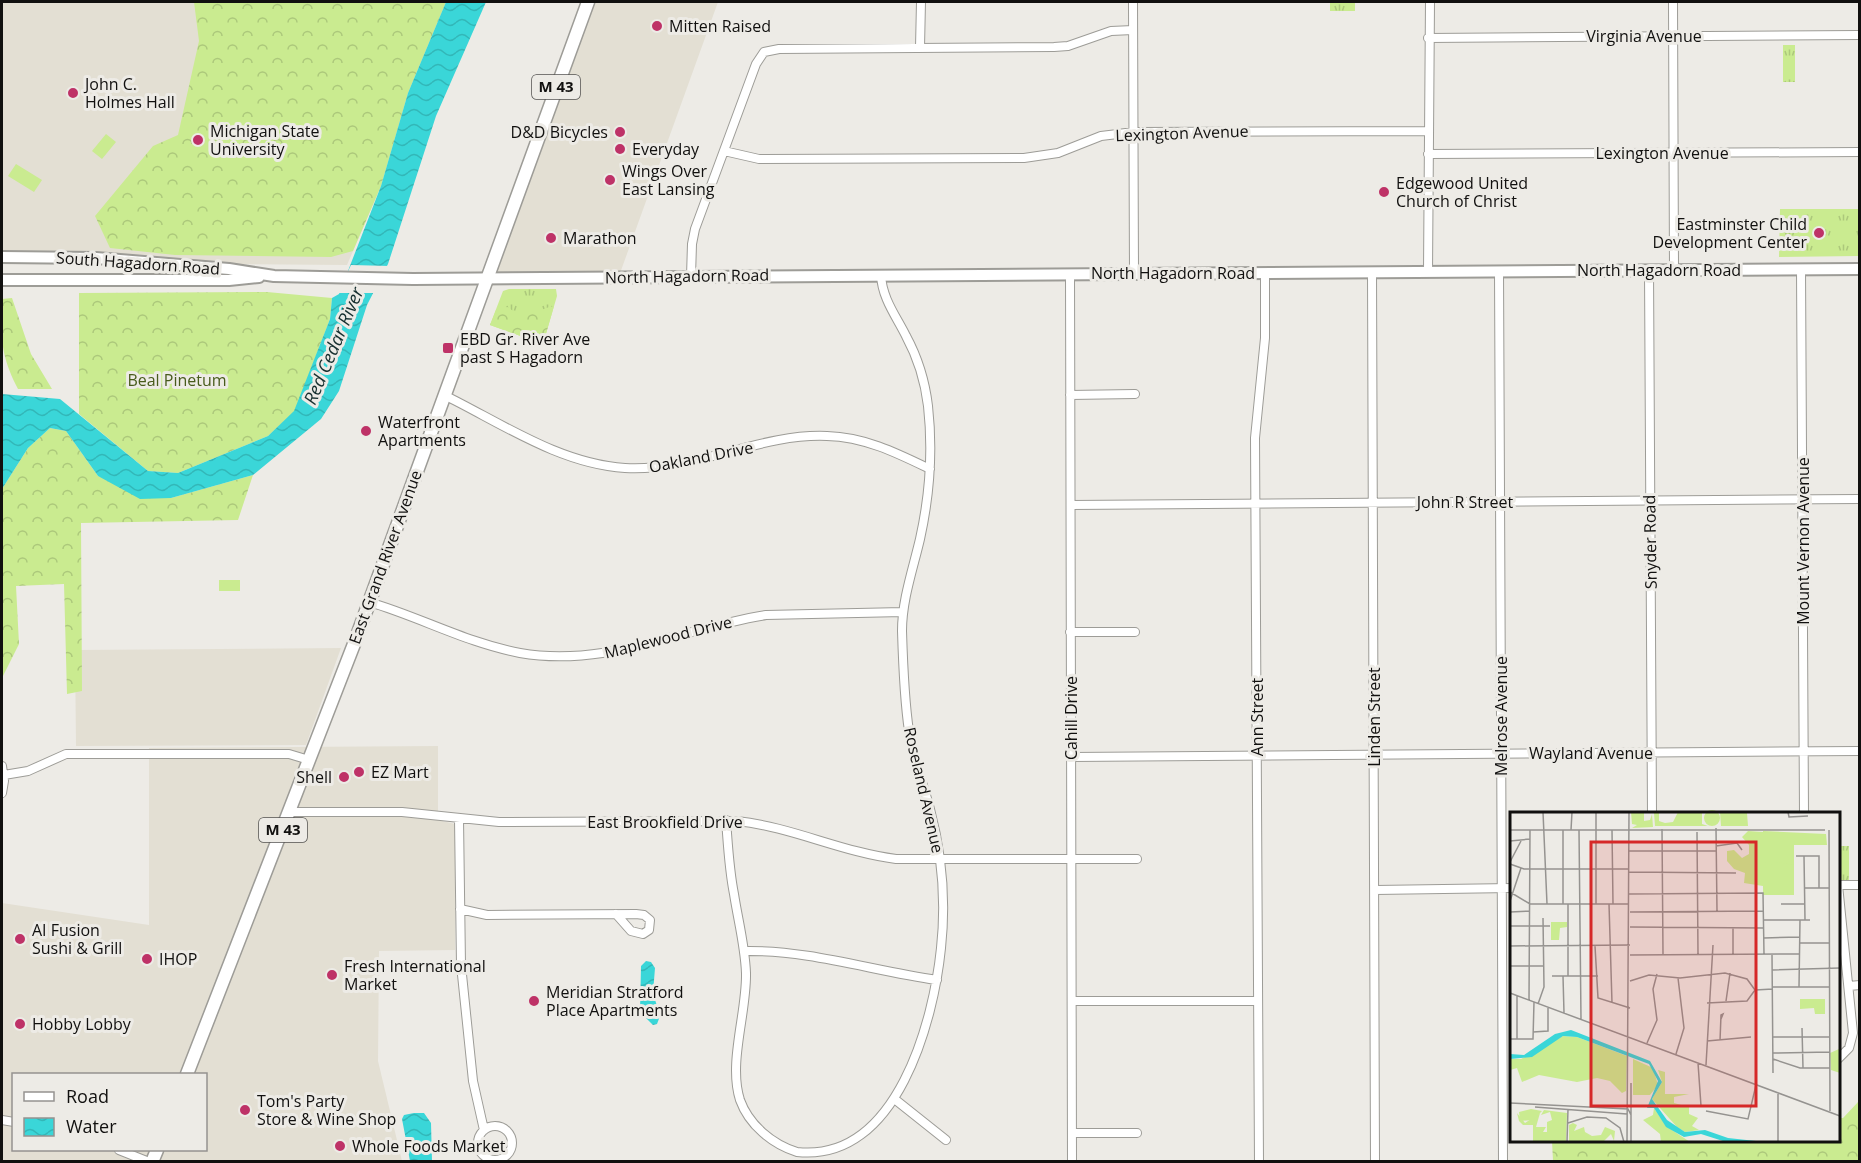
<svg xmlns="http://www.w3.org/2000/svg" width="1861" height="1163" font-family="'Open Sans',sans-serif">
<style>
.built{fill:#e3dfd3;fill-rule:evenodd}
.grass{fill:url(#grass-tufts)}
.forest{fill:url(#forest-crowns)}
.pitch{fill:#caeb90}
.water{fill:url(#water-waves)}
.pier{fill:#edebe6}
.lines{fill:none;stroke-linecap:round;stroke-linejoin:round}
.street-casing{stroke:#9d9c97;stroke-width:10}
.secondary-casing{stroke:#9d9c97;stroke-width:14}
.primary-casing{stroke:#9d9c97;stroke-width:15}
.street{stroke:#fff;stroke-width:8}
.secondary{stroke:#fff;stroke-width:10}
.primary{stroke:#fff;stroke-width:12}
.poi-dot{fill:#be3267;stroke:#edebe6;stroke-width:2}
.labels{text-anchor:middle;stroke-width:6;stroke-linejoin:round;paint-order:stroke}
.shield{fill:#edebe6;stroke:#535250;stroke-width:1.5}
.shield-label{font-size:15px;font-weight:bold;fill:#11100f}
.poi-label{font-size:16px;fill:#11100f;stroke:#edebe6;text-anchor:start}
.street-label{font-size:16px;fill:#11100f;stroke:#edebe6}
.park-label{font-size:16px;fill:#485c1c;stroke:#edebe6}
.water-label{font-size:18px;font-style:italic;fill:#162f2f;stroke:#edebe6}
.inset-road{fill:none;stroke:#959390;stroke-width:1.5}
.view{fill:#d62828;fill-opacity:0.15;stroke:#d62828;stroke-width:3}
.inset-edge{fill:none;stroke:#11100f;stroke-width:3}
</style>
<defs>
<pattern id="grass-tufts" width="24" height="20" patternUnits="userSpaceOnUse" patternTransform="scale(1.5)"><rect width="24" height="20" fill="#caeb90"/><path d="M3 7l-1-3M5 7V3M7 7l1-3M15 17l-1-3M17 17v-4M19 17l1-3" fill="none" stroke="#acc87b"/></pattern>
<pattern id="forest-crowns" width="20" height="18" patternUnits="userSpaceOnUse" patternTransform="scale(1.5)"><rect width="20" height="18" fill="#caeb90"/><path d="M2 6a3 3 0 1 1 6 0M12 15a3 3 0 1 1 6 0" fill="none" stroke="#acc87b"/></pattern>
<pattern id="water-waves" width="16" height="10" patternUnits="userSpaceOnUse" patternTransform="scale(1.5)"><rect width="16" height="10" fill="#3ad6d8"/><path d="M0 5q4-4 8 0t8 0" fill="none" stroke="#32b7b8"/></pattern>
</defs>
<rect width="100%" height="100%" fill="#edebe6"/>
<!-- built -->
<path class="built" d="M2,2h444l-38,91 -27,93 -34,79 -133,-1 -212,-11z
M590,2h128l-99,274 -130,2z
M341,648l-35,97 -230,1 -1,-96z
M438,746v74l17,4v126l-76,1 -1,110 24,100h-400v-258l147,22v-177zM14,1074h192v76h-192z"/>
<!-- grass -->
<path class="grass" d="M1330,2h25v9h-25z
M1783,45h12v37h-12z
M1780,209h79v47l-80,1z
M509,289h47l1,7 -14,48 -53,-19 13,-34z
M1838,846h11v35h-10z"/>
<!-- forest -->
<path class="forest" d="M194,2h252l-38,91 -27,93 -28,65 -22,6 -156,-2 -65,-7 -15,-32 58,-70 25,-11 21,-94z
M267,292l65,6 -2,21 -35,92 -27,25 -90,37 -30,-2 -69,-57v-121z
M12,298l19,56 21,35h-34c-18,-35 -17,-51 -16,-90z
M554,306l-11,38 -53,-19 6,-15 12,-3 11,9c14,0 22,-8 35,-10z
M50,428l16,3 32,45 73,22 82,-23 -15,45 -157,3 1,168 -15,3 -3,-110 -48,2 3,58 -17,34v-189l26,-41z
M1859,1101v60h-306l-1,-20 286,-1 1,-22h4z"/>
<!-- pitch -->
<path class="pitch" d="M106,134l10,8 -14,17 -10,-8z
M16,164l26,16 -8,12 -26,-16z
M219,580h21v11h-21z"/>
<!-- water -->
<path class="water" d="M446,2h40l-50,114 -48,148 -21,41 -28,86 -18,28 -68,56 -82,23 -31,1 -42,-23 -32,-45 -16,-3 -22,20 -26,41v-95l58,5 88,72 30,2 90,-37 26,-25 36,-92 2,-21 7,-4 42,-108 27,-93z
M646,961l5,1 4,6 -2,25 7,23 -3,8 -4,1 -13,-13 1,-46z
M414,1113h10l7,10 1,38h-22l-8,-42 2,-4z"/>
<!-- pier -->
<path class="pier" d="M351,265l39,1 -13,27h-39z"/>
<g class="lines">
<defs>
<path id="street" d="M1133,2l1,271
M1673,2l1,268
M1428,38l432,-3
M920,47l1,-45
M724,151l35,8 265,-1 34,-5 43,-17 33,-4 294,-1
M1428,154l432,-2
M1801,269l3,545
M1649,270l3,544
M1499,271l4,891
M1372,272l3,890
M1428,272l2,-270
M1070,274l2,888
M691,276l1,-32 3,-15 61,-165 8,-12 15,-3 275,-2 14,-1 43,-15 22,-1
M444,395c57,28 116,69 181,73 69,4 135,-35 202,-32 38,1 70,17 103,33
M1070,395l65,-1
M1071,505l789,-6
M369,602c51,15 98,41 151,51 87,15 163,-25 246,-38l137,-3
M1070,632h65
M1071,757l789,-6
M2,766l2,15 -2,12
M4,775l24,-4 38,-17h223l20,6
M290,812h112l97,10 238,-1c55,6 104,31 159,38h241
M459,819l2,146 12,116 11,49
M726,820c2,25 3,49 8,74 4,26 11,52 12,79 1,39 -18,90 -6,127 9,25 32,44 57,52 101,11 137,-134 144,-204 5,-46 1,-94 -11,-139 -7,-26 -17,-51 -21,-78 -5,-33 -6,-67 -7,-100 0,-31 11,-62 18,-92 10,-45 13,-88 8,-133 -3,-25 -10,-48 -22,-70 -10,-20 -24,-38 -25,-61
M1375,890l137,-2
M460,909l27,6 149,-1 8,1 6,5 -1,10 -6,4 -12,-3 -15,-17
M745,951c65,-1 128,20 192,29
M1849,986l11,-1
M1072,1001h186
M1838,1059l11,-11 4,-15 -15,-148h22
M897,1101l49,39
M2,1120l12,2
M478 1143a17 17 0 1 1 34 0a17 17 0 1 1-34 0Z
M1072,1133h65
M119,1150l30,12
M1259,1162l-4,-724 10,-100v-65"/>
<path id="secondary" d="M2,257l94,1 133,11 45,7 139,3 1447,-10
M2,280h227l30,-3"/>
<path id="primary" d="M187,1074l167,-430 234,-642
M152,1162l5,-12"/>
</defs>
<!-- street casing -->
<use href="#street" class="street-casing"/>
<!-- secondary casing -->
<use href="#secondary" class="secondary-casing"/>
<!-- primary casing -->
<use href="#primary" class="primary-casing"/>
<!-- street -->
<use href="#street" class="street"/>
<!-- secondary -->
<use href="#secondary" class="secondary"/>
<!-- primary -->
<use href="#primary" class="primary"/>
</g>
<!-- markers -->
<g class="poi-dot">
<circle cx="657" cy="26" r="6"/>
<circle cx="73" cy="93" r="6"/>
<circle cx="620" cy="132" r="6"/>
<circle cx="198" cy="140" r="6"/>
<circle cx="620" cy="149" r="6"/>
<circle cx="610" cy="180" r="6"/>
<circle cx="1384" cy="192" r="6"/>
<circle cx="1819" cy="233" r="6"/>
<circle cx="551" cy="238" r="6"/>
<rect x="442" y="342" width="12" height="12" rx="3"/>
<circle cx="366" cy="431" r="6"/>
<circle cx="359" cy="772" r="6"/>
<circle cx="344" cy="777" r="6"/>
<circle cx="20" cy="939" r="6"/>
<circle cx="147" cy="959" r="6"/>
<circle cx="332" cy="975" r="6"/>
<circle cx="534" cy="1001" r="6"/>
<circle cx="20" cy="1024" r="6"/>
<circle cx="245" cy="1110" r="6"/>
<circle cx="340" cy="1146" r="6"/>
</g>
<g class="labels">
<!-- shield labels -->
<g class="shield">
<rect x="532" y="75" width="48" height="24" rx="4.5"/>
<rect x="259" y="818" width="48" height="24" rx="4.5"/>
</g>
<g class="shield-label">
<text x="556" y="92">M 43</text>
<text x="283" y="835">M 43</text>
</g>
<!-- poi labels -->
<g class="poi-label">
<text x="669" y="32">Mitten Raised</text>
<text x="85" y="90">John C.<tspan x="85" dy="18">Holmes Hall</tspan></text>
<text x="210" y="137">Michigan State<tspan x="210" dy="18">University</tspan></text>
<text x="608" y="138" text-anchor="end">D&amp;D Bicycles</text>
<text x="632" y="155">Everyday</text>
<text x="622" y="177">Wings Over<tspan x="622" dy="18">East Lansing</tspan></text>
<text x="1396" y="189">Edgewood United<tspan x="1396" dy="18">Church of Christ</tspan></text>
<text x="1807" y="230" text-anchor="end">Eastminster Child<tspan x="1807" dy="18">Development Center</tspan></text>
<text x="563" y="244">Marathon</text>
<text x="460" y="345">EBD Gr. River Ave<tspan x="460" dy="18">past S Hagadorn</tspan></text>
<text x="378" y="428">Waterfront<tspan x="378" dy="18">Apartments</tspan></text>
<text x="371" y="778">EZ Mart</text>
<text x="332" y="783" text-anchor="end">Shell</text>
<text x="32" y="936">AI Fusion<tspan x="32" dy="18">Sushi &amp; Grill</tspan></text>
<text x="159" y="965">IHOP</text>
<text x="344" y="972">Fresh International<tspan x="344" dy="18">Market</tspan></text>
<text x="546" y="998">Meridian Stratford<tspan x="546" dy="18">Place Apartments</tspan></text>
<text x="32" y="1030">Hobby Lobby</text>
<text x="257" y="1107">Tom's Party<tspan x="257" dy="18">Store &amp; Wine Shop</tspan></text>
<text x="352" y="1152">Whole Foods Market</text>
</g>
<!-- street labels -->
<g class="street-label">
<text x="1644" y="42">Virginia Avenue</text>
<text transform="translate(1182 133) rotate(-2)" y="6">Lexington Avenue</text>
<text x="1662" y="159">Lexington Avenue</text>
<text transform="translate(138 263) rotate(4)" y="6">South Hagadorn Road</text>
<text x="1659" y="276">North Hagadorn Road</text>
<text x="1173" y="279">North Hagadorn Road</text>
<text transform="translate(687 276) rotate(-1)" y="6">North Hagadorn Road</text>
<text transform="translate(701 457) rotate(-11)" y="6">Oakland Drive</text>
<text x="1465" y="508">John R Street</text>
<text transform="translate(1803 541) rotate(-90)" y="6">Mount Vernon Avenue</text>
<text transform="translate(1650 542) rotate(-91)" y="6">Snyder Road</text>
<text transform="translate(385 557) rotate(-70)" y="6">East Grand River Avenue</text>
<text transform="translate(668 637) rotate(-14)" y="6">Maplewood Drive</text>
<text transform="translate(1501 716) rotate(-90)" y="6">Melrose Avenue</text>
<text transform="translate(1257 717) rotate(-90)" y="6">Ann Street</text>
<text transform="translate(1374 717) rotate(-90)" y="6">Linden Street</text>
<text transform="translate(1071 718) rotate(-90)" y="6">Cahill Drive</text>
<text x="1591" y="759">Wayland Avenue</text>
<text transform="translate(924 790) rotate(77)" y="6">Roseland Avenue</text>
<text x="665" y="828">East Brookfield Drive</text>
</g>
<!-- park labels -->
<g class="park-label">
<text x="177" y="386">Beal Pinetum</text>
</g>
<!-- water labels -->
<g class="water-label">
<text transform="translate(334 346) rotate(-67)" y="6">Red Cedar River</text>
</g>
</g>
<!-- overview -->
<g transform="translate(1510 812)">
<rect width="330" height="330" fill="#edebe6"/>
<path d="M121,0h13v9l6,-1 2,-6 1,13 -21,1 5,-3 -5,-1zM168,0h24v12l6,2h-53l-1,-13h5v8l6,2 8,-1zM210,0l27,1 1,13h-27zM253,19l63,3 1,11h-33v50h-31zM41,110h16v5l-7,1 -1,12h-8zM34,298l23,3 -1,29h-33v-17h-10l-4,-4 -2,-8 8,10 15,-10 -4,14h10l-3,5h4v-10l5,-2 -2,-8 -9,3zM63,311l4,2 -3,6 10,-4 1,5 7,4 9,-1 4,-8 10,4 -1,10 -3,-7 -8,8h-34v-17z" fill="#caeb90"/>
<path d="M238,19l15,1 3,36 10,-6 18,3v30h-27l-4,-9 -19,-3 1,-10 -11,-4 -7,-8v-10l7,-1 8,8 7,-4v-9l-7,-8zM330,213v48l-9,-3 -1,-17 9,-4zM53,224l14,1 50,19 -1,35 -4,2 -12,-12 -13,-3 -20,4 -38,-7 -17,7 -5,-14 -7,2v-11h11zM123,247l20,9 5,17 -8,10h-17zM148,258l7,2v22h24l-15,3v6l15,4v7l9,4 -6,8 7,4 -14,2 -8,-5 -25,-28 10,-17zM144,296l12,18 24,16h-29l-1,-8 -17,-14 10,-5zM21,297l11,2 -9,9 -13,1 -1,-9z" fill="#caeb90"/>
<path d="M194 6a8 8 0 1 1 16 0a8 8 0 1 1-16 0ZM290,187h25v15h-10l-1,-6 -14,1z" fill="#caeb90"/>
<path d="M61,218l79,31 12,21 -10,17 15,21 18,12 20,-2 23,8 37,4h-39l-25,-8 -17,3 -18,-10 -12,-19h-7l11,-27 -9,-17 -72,-27 -14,-1 -31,21 -22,2v-5l14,1 31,-21z" fill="#3ad6d8"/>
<path class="inset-road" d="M33,0l4,92M86,0v92M278,0l1,5 19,-1M206,16l1,83M152,17l1,125M0,18h315M53,18v74M61,18l1,-18M69,18l2,189M102,18l1,74M319,18l1,281M187,20l1,122M0,29l20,-2M206,34l21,-3 5,7M119,39h87M286,44h23v32M294,44l1,64M0,50l11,-21M0,52l14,5h105M119,60l107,1M294,76h25M0,80l20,12h99M119,82l134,-1 1,61M0,89l11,-33M99,92l3,99M271,92h23M0,100l19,-1M120,100l134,-1M254,108h46M0,114h40M120,115l134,1M223,116v26M254,126l36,-1M290,131h29M0,134l120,-1M85,134l3,52 32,10M262,142l1,119M120,143l169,-1M0,154h34M262,158l68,-2M42,164h46M53,164l1,37M58,164v-72M120,169l19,-6 31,3 45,-5 22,6 8,11M263,175h56M289,175l1,-67M245,178l18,-1M0,181l330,123M19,188l1,-170M216,189l4,-28M197,191l40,-2 8,-11M28,192l6,-17 -1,-69M292,216l1,40M23,220l15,-1v-24M263,225h57M0,227h23l1,-37M7,227v-43M197,229l44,-4M210,229l1,-26 2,-1 -2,5M137,231l10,-23 -4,-31 4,-15M263,241l57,-1M166,242l8,-26 -6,-50M263,247l27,9h30M188,251l3,43M196,253l7,-120M0,291l118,6 3,6M25,295l92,7M196,299l42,8 8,-34M58,311l19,-6 19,1 14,10 4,14M57,330l1,-33M117,330l2,-330M121,330v-59M268,330v-48"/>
<path class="view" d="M81,30h165v264h-165z"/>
<rect width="330" height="330" class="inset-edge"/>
</g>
<!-- border -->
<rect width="1861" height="1163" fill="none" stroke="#11100f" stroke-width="6"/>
<!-- legend -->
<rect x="12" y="1073" width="195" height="78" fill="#edebe6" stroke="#959390" stroke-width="1.5"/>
<rect x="24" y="1092" width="30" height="9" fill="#ffffff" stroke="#959390" stroke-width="1.5"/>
<text x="66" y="1103" font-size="18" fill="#11100f">Road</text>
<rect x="24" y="1118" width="30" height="18" fill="url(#water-waves)" stroke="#959390" stroke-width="1.5"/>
<text x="66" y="1133" font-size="18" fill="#11100f">Water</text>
</svg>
